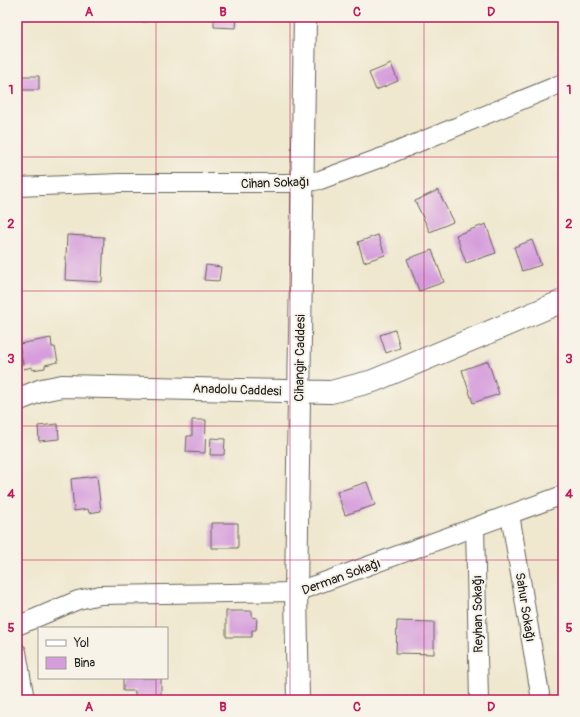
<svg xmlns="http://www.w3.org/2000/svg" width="580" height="717" font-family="Pangolin,sans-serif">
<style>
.building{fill:#d59ddc}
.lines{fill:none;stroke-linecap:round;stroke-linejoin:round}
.minor-casing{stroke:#66635a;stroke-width:20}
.tertiary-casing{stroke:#66635a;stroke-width:24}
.minor{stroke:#fff;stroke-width:18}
.tertiary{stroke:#fff;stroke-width:22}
.grid{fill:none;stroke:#c2185b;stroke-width:1;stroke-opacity:0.55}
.labels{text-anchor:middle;stroke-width:4;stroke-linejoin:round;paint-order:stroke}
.street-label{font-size:13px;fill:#1c1c1c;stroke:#f7f3e8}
.neatline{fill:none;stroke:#c2185b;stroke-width:1.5}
.grid-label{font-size:13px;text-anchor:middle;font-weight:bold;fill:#c2185b}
</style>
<rect width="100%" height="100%" fill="#f7f3e8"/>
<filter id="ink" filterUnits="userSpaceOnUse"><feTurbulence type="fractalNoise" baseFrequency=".025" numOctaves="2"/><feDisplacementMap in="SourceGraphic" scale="8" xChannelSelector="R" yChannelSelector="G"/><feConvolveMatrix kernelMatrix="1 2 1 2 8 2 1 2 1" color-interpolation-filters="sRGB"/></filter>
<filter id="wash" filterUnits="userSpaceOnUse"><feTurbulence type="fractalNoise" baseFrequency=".012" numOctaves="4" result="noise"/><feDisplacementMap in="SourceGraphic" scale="16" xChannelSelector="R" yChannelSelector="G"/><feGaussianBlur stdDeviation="0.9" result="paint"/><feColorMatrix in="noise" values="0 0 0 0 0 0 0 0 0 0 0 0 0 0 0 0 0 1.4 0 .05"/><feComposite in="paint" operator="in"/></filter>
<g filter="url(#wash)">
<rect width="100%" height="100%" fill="#efe7ce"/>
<g id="blocks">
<!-- building -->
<path class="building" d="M131,17h16v5l-16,-1z
M214,17h23l-1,11 -22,-1z
M391,64l7,17 -22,9 -7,-17z
M21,76h18v14h-18z
M438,190l15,32 -23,10 -15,-31z
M486,224l10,29 -30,10 -10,-28z
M67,235l37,2 -2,45 -37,-2z
M378,235l7,20 -21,7 -6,-20z
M532,240l9,25 -19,6 -8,-24z
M432,250l12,32 -25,9 -12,-32z
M206,265l15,2 -2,14 -15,-1z
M395,330l5,18 -14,5 -6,-18z
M51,338l1,9h3l3,15 -13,3v3l-13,2v-3l-8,2 -5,-25z
M488,361l11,33 -26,9 -11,-33z
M192,420h14l-1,33 -19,-1 1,-16h5z
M58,424l1,15 -20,2 -1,-15z
M211,438l14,1 -1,16h-14z
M97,476l4,35 -12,2 -1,-4 -14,2 -3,-32z
M367,482l8,23 -30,10 -8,-23z
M211,523h27v25h-27z
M226,611h26v6l5,1 -1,12h-4v7h-26z
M397,621l37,1v32l-38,-1z
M123,678h38v22h-26v-9h-12z"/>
</g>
</g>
<g filter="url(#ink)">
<use href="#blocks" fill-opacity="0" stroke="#66635a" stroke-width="1"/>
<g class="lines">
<defs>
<path id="minor" d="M17,187l103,-4h182l18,-3 63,-23 180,-74
M510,514l31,186
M475,527l4,173
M17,626l61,-26 22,-5 196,-3 267,-97
M17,652l8,48"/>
<path id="tertiary" d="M17,400l25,-10 20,-4 269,6 42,-11 190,-80
M298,700l-2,-108 9,-575"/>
</defs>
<!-- minor casing -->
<use href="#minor" class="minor-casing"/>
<!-- tertiary casing -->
<use href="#tertiary" class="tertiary-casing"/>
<!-- minor -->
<use href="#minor" class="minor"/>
<!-- tertiary -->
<use href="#tertiary" class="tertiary"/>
</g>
</g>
<!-- grid -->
<path class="grid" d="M156,17v611M290,17v683M424,17v683M17,157h546M17,291h546M17,426h546M17,560h546M156,678v22"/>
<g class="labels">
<!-- street labels -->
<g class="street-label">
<text transform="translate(275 182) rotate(-2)" y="5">Cihan Sokağı</text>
<text transform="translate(299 358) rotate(-89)" y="5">Cihangir Caddesi</text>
<text transform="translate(237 389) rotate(2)" y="5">Anadolu Caddesi</text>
<text transform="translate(341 576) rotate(-20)" y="5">Derman Sokağı</text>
<text transform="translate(526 607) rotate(81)" y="5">Sahur Sokağı</text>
<text transform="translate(477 614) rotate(-91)" y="5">Reyhan Sokağı</text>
</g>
</g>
<!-- margin -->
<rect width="580" height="717" fill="none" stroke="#f7f3e8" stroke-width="44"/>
<!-- legend -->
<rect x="38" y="627" width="130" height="52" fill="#f7f3e8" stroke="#9f9d96"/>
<rect x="46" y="640" width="20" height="6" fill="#ffffff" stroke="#9f9d96"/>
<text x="74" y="647" font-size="12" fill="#1c1c1c">Yol</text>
<rect x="46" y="657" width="20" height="12" fill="#d59ddc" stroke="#9f9d96"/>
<text x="74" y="667" font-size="12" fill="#1c1c1c">Bina</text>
<rect x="22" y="22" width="536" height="673" class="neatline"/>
<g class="grid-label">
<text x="89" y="16">A</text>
<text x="223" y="16">B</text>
<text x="357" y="16">C</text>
<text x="491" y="16">D</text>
<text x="11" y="94">1</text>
<text x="569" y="94">1</text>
<text x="11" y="228">2</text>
<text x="569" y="228">2</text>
<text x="11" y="363">3</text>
<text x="569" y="363">3</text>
<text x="11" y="498">4</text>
<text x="569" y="498">4</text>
<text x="11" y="632">5</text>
<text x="569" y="632">5</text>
<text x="89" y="711">A</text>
<text x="223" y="711">B</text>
<text x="357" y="711">C</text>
<text x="491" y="711">D</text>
</g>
</svg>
